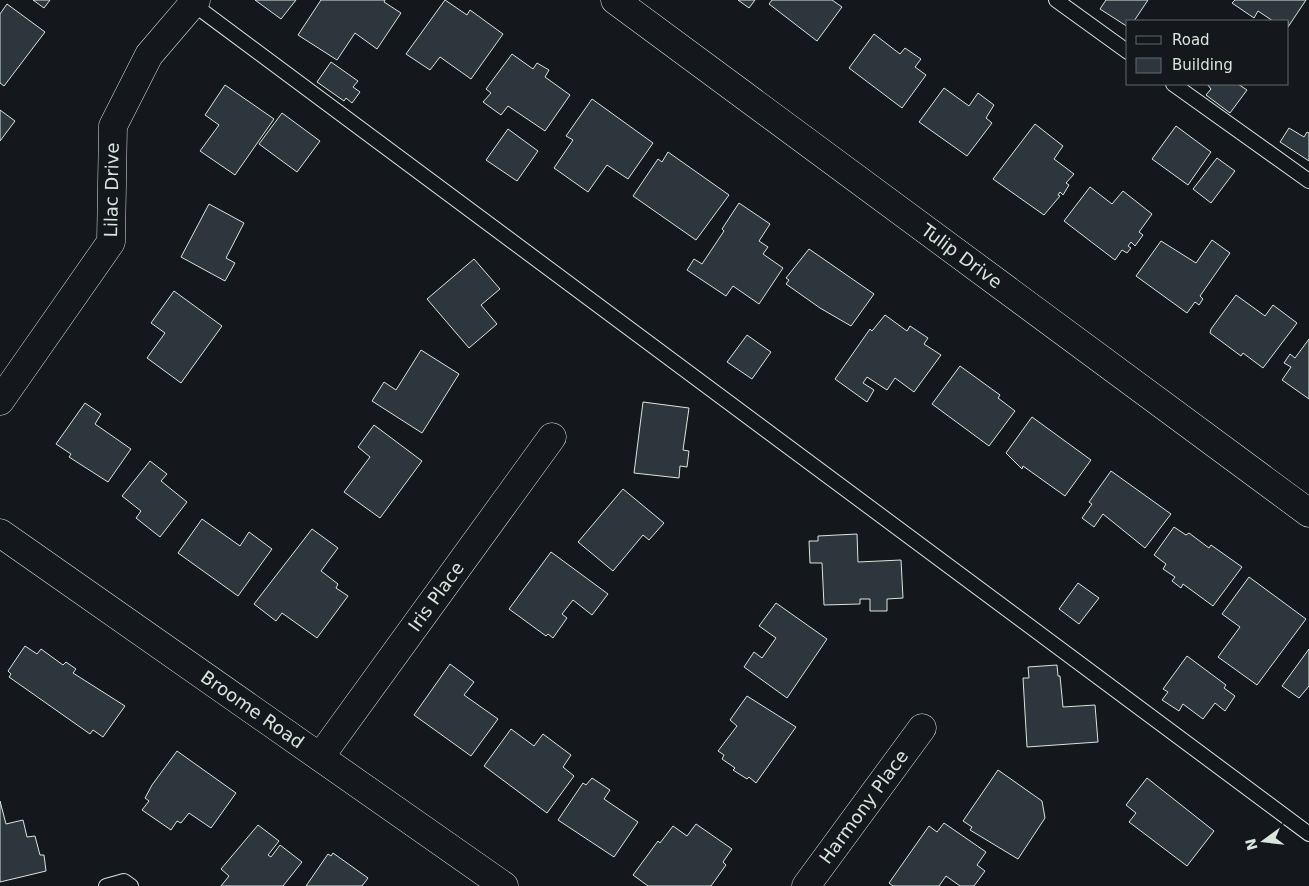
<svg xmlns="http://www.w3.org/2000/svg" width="1309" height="886" font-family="'DejaVu Sans',sans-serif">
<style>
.building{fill:#2c363c;stroke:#d8e6dc}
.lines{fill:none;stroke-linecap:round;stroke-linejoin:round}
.service-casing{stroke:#d8e6dc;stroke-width:16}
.minor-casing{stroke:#d8e6dc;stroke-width:29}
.service{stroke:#14181c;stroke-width:14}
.minor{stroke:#14181c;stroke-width:28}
.labels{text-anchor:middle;stroke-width:4;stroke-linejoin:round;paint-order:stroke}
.street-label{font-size:18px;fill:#d8e6dc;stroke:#14181c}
</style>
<rect width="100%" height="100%" fill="#14181c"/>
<!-- building -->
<path class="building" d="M33,0h17l-6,8z
M255,0h41l-15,19z
M321,0h64l-1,2 17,11 -24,36 -22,-16 -18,27 -39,-25z
M445,0l22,15 3,-5 33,24 -32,45 -31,-22 -10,13 -24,-16z
M738,0h17l-6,8z
M772,0h60l10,7 -25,34 -48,-37z
M1106,0h42l-14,21h-6v6l-28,-18z
M1235,0h71l-18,27v-6h-15l-15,-10 -4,7 -22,-15z
M7,4l38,28 -41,54 -4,-3v-69z
M874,34l26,20 5,-6 16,11 -6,8 11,8 -24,33 -53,-40z
M512,54l21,15 4,-6 12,7 -4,7 25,18 -25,36 -37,-25 -7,9 -18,-13 8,-9 -5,-4z
M331,62l27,19 -5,6 7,5 -8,11 -6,-5 -2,3 -27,-19z
M1207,84h31l9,6 -17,23 -24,-18 5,-6z
M225,85l49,34 -39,56 -35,-24 19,-26 -14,-10z
M944,88l25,18 9,-13 16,12 -8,13 6,5 -25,33 -48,-34z
M592,99l61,44 -25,36 -21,-14 -19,27 -34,-24 19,-28 -7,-4z
M0,110l15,11 -15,20z
M282,113l38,28 -23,31 -38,-28z
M1035,124l28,22 -9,13 20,15 -8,9 3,2 -6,10 -3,-3 -2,3 2,1 -16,19 -51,-36z
M1176,126l35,26 -23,33 -36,-26z
M1289,128l15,9 3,-5 2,1v28l-29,-19z
M508,129l30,22 -21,30 -31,-21z
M668,152l61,43 -33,45 -63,-44 25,-37 4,3z
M1217,158l18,13 -24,32 -18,-14z
M1090,187l22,17 11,-13 29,23 -13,18 4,3 -8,11 -4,-4 -3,4 3,2 -4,5 -5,-3 -7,10 -51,-39z
M739,203l31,21 -11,17 9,6 -5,7 20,14 -24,36 -26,-18 -7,10 -39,-26 7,-11 8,5 22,-33 -2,-2z
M209,204l35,19 -18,35 9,5 -10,18 -44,-24z
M1212,240l18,13 -30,43 3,3 -4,6 -4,-3 -8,11 -51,-37 25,-35 35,22z
M809,249l65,45 -23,32 -31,-18 -34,-24 3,-4 -3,-2z
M474,259l26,30 -19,16 16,19 -28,24 -42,-49z
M174,291l48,35 -41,57 -34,-25 18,-25 -14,-10z
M1236,295l29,21 8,-11 24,18 -34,45 -20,-15 -2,3 -31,-23 1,-4z
M885,315l22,16 3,-5 18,12 -4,6 17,11 -27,37 -19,-14 -8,12 -20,-13 -4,6 11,7 -7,12 -32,-23 35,-50 2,2z
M747,335l24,17 -19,27 -25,-17z
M1309,339v60l-27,-19 9,-13 -7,-4 6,-9 5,4z
M421,350l38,24 -37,59 -50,-32 12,-19 12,8z
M960,366l40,29 -2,3 17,13 -26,35 -57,-42z
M643,402l46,6 -6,42 6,1 -2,16 -7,-1 -1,12 -45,-5z
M85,403l16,11 -6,10 36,25 -23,33 -39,-25 2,-3 -15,-10z
M1032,417l59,43 -26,36 -42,-30 -1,3 -16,-16z
M374,425l48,36 -42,57 -36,-26 26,-35 -12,-10z
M150,461l17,13 -6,7 26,21 -27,35 -24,-19 5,-7 -19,-15z
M1111,471l60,43 -26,34 -42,-34 -9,13 -12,-9 10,-14 -3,-2z
M623,489l41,34 -15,17 -6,-5 -30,36 -35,-29z
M202,519l38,27 9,-14 23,17 -34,47 -60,-43z
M1174,527l12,8 3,-2 20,15 2,-3 31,22 -29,39 -30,-22 -2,4 -9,-7 3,-4 -12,-8 3,-5 -12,-9z
M312,529l26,19 -17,23 17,13 -2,4 12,8 -31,42 -35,-25 -6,8 -22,-17z
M857,534l1,28 43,-2 2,38 -16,1v12h-17v-12h-10v5l-36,1 -2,-42h-12l-1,-22h9v-5z
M551,552l57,42 -16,21 -19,-15 -11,14 5,4 -14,20 -5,-4 -2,2 -37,-27z
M1249,577l57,42 -49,66 -39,-28 22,-30 -18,-13z
M1078,583l21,15 -20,26 -20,-15z
M776,603l51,36 -40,59 -43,-31 10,-15 8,6 14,-20 -17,-12z
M25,646l12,8 4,-5 22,16 3,-3 10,7 -3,4 52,33 -22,31 -10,-7 -3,4 -81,-57 2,-3 -3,-3z
M1309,649v37l-10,12 -17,-12z
M1187,656l39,29 -2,3 11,8 -10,15 -10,-8 -12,16 -20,-15 -4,7 -17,-11 6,-8 -5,-3z
M450,664l24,18 -10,13 34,24 -27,37 -57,-41z
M1057,665l1,11h2l3,31 32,-2 3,37 -71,5 -4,-69h6l-1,-11z
M747,696l49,31 -40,56 -7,-6 -2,2 -14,-9 2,-2 -13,-9 2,-4 -6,-4 19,-25 -7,-6z
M511,729l23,17 9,-12 28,21 -8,12 11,9 -27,37 -63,-47z
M177,751l59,42 -25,35 -22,-15 -8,10 -4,-2 -6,9 -29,-20 7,-9 -4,-3 7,-13z
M998,770l44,31 3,17 -27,41 -48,-29 2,-3 -9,-6z
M592,778l18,12 -6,9 34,23 -24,35 -56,-37 25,-37 3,2z
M1147,778l67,53 -27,35 -58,-44 7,-9 -10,-8z
M0,801l6,23 17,-4 4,17 8,-1 5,19h4l2,16 -46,11z
M944,823l42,29 -9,13 8,6 -11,15h-14l-14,-10 -7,10h-46l-4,-3 40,-57 8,6z
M696,824l36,25 -9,13 3,3 -15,21h-63l-15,-11 25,-34 2,2 13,-17 14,10z
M258,825l21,16 -11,14 3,2 9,-12 22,17 -19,24h-62l8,-10 -8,-7z
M333,853l35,25 -6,8h-56l22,-32 3,2z"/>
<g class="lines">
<defs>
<path id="service" d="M1056,0l72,52
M193,4l1116,830
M1173,84l136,97
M106,886l18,-5 7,5"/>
<g id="minor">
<path id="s1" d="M615,0l694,513"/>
<path id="s2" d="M0,401l111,-159 2,-116 36,-71 47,-55"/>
<path id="s3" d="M0,533l504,353"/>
<path id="s4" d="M320,757l232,-320"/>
<path id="s5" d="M806,886l116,-158"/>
</g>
</defs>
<!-- service casing -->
<use href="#service" class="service-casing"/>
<!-- minor casing -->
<use href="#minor" class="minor-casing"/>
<!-- service -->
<use href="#service" class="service"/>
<!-- minor -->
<use href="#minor" class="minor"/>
</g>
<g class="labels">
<!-- street labels -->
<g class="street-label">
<text dy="6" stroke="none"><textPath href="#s2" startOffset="246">Lilac Drive</textPath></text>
<text dy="6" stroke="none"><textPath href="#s1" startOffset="431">Tulip Drive</textPath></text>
<text dy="6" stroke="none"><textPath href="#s4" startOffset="198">Iris Place</textPath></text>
<text dy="6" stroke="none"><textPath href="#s3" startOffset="308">Broome Road</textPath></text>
<text dy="6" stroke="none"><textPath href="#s5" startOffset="98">Harmony Place</textPath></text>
</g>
</g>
<!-- legend -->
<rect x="1126" y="20" width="162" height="65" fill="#14181c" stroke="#626a69"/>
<rect x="1136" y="36" width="25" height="8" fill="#14181c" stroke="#626a69"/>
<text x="1172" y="45" font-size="15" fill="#d8e6dc">Road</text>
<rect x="1136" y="58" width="25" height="15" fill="#2c363c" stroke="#626a69"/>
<text x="1172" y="70" font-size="15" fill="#d8e6dc">Building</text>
<!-- north arrow -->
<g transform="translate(1264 841) rotate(255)" stroke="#14181c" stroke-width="4" paint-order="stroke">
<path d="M0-4L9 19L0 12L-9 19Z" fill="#d8e6dc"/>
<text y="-8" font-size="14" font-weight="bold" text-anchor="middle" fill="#d8e6dc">N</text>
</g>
</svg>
